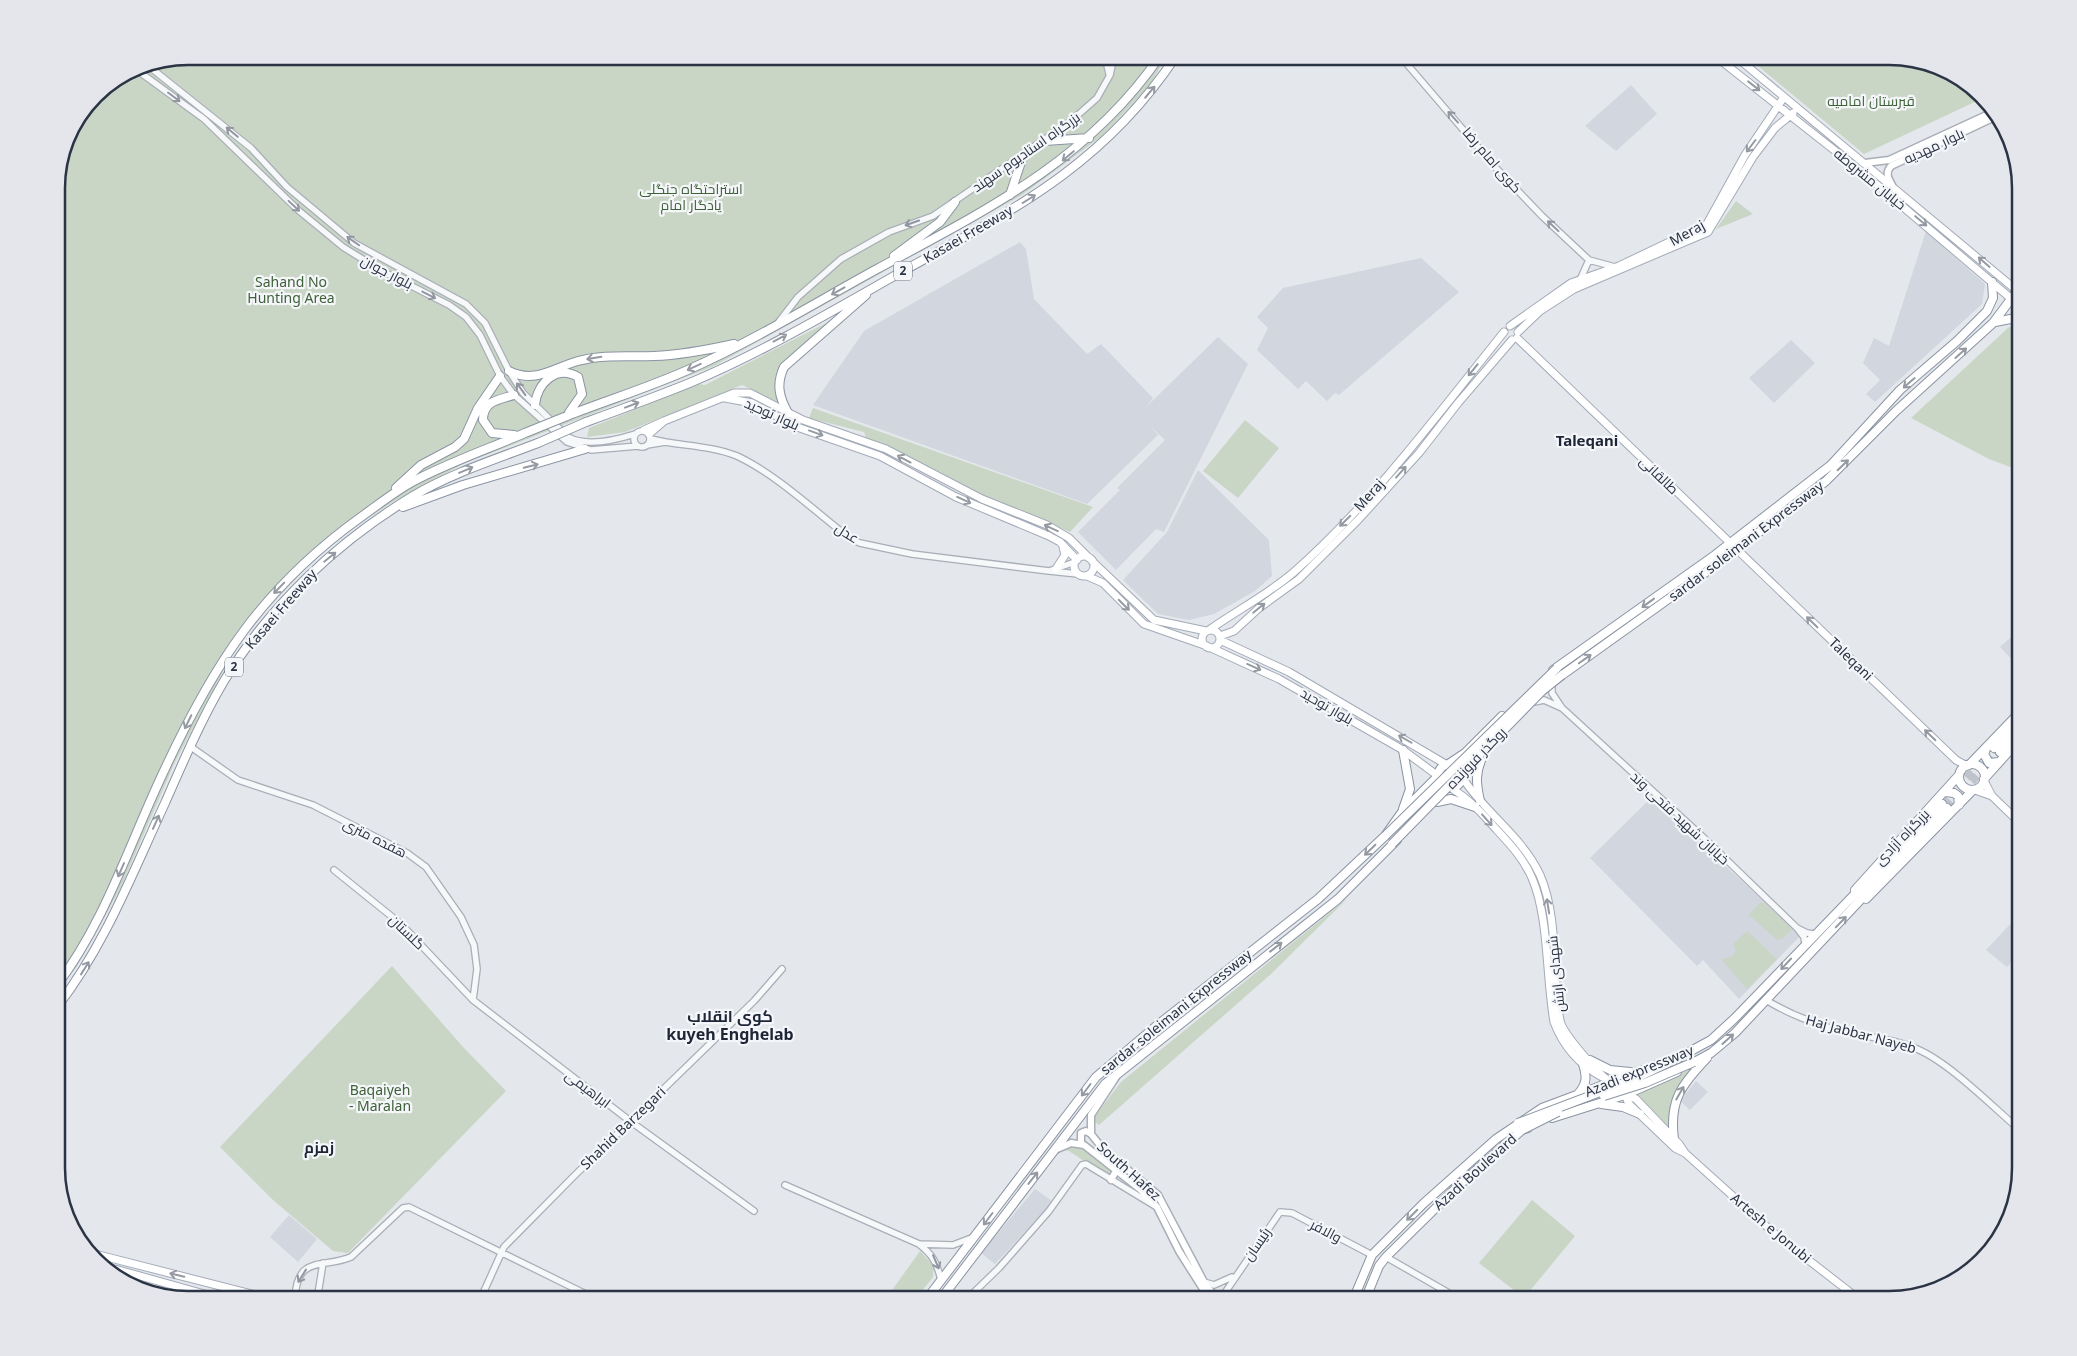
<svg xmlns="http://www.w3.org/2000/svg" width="2077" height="1356" font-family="'Noto Sans',Cairo,sans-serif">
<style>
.built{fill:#d2d6de}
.green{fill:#c9d6c5}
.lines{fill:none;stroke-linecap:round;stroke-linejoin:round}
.trunk-tunnel{stroke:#bfc3cb;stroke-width:8;stroke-dasharray:8 4;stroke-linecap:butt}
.tertiary-casing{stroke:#a9aeb7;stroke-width:8}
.secondary-casing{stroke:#a9aeb7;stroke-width:9}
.primary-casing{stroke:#a3abb8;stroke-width:9}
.trunk-casing{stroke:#8b94a3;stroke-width:10}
.motorway-casing{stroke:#8b94a3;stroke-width:10}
.tertiary{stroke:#f7f8fa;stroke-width:5.5}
.secondary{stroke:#fff;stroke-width:6}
.primary{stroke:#fff;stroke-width:7}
.trunk{stroke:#fff;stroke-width:8}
.motorway{stroke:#fff;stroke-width:8}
.trunk-bridge-casing{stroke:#8b94a3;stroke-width:10;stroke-linecap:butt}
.motorway-bridge-casing{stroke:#8b94a3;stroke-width:10;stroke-linecap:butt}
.trunk-bridge{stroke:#fff;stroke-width:8}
.motorway-bridge{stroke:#fff;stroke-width:8}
.oneway{stroke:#959aa2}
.oneway2{stroke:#9196a0}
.labels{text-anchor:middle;stroke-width:4.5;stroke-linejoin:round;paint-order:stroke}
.shield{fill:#f4f6f9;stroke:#676e7b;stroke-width:1}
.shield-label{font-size:12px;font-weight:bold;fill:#2b3445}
.park-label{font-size:14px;fill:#3f6138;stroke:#f4f6f9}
.street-label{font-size:14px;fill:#2b3445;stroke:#f4f6f9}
.neighbourhood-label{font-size:15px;font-weight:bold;fill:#1d2536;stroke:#f4f6f9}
.quarter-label{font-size:16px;font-weight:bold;fill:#1d2536;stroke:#f4f6f9}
.rim{fill:none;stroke:#2b3445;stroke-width:2.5}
</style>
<rect width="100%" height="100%" fill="#e4e7ec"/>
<!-- built -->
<path class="built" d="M1631,85l26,29 -41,37 -31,-25z
M1926,231l59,53 -3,20 -107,98 -9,-8 14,-14 -17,-17 11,-25 15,8z
M1020,242l6,7 8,50 53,55 14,-10 52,54 -8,10 73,-71 30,27 -84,168 -8,-3 -40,41 -38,-38 42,-42 -3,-2 48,-48 -15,-14 8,9 -71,69 -274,-99 51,-74z
M1421,258l38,34 -120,103 -4,-2 -8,8 -21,-20 -8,8 -41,-39 11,-22 -11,-11 26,-29z
M1791,340l24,23 -41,40 -25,-25z
M1198,470l71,70 3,36 -17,15 -41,23 -25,6 -31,-6 -35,-34 44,-48z
M2021,628v41l-21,-22z
M1651,798l150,137 -62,64 -36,-39 -6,6 -107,-108z
M2015,919l6,5v27l-14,16 -21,-17z
M1696,1081l12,11 -18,18 -10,-9z
M1035,1189l17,12v2l-57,61 -14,-11z
M289,1215l28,24 -19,23 -28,-25z"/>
<!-- green -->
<path class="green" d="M188,56h979l-18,30 -47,50 -80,59 -308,171 -251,98 -72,39 -63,42 -74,78 -25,37 -54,102 -54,125 -44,79 -20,26v-813l9,-42 29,-42 43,-29z
M1746,56h143l73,22 19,21 -117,55z
M1736,201l17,13 -37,15z
M832,320l-53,48 -4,15 3,19 -36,-17 -117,47 -38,5 2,-9 110,-44 6,1z
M2009,327h12v144l-32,-12 -78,-41z
M813,408l280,99 -23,25 -90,-37 -85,-45 -29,-12 -2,-6 -55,-14z
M1245,420l34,28 -41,50 -35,-27z
M1349,897l-78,77 -172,151 -4,-3v-6l26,-34z
M1763,902l29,27 -10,10 -5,1 -28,-25 11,-12z
M1747,931l30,28 -30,30 -26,-30 11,-2 4,-6 -3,-7z
M392,966l71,81 43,44 -158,162 -15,-2 -60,-51 -53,-53z
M1694,1067c-16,23 -26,37 -23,66l-35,-38z
M1065,1146h15l32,26v3l-4,2 -39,-26 -7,-2z
M1532,1200l43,36 -51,62 -45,-35z
M920,1251l14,15 -1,11 -18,23h-30z"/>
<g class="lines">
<!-- trunk-tunnel -->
<path class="trunk-tunnel" d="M1942,804l52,-56
M1947,808l53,-56"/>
<defs>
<path id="tertiary" d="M1105,56l4,18
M1400,56l96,112 46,48 47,44 26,7
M146,64l105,84 36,39 67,56 112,61 19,19 24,48 14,22 45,44c18,10 48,3 67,-3
M134,68l70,51 94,91 45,37 37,23 69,35 17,12 14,18 20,41 14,19 53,47 24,8 47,-4
M1580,280l9,-20
M778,323l20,-26 43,-38 48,-27 44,-16 138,-95 26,-23 13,-23 4,-19
M634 439a8 8 0 1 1 16 0a8 8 0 1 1-16 0Z
M665,442c24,4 50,5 72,14 39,18 81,58 115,84l8,3 52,11 137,17
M647,445l18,-3 -14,-3
M1075,562l-26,9 29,3
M1534,702l10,-2 18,8 -10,-15v-9
M1562,708l142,130 93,90
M191,747l47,33 75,25 94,48 19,14 35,50 13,28 3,24 -4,31
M334,870l67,54 72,76 157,121 124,90
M1805,945l-1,-8 -7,-9 10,5 8,1
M1766,1000c28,17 56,27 88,34 21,4 43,6 63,15 33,14 76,58 104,82
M785,1185l134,59
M1386,1257l75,43
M941,1280c-4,-17 -8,-25 -22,-36l34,1 21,-8
M1204,1282l10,3 18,-8
M295,1300c1,-46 28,-31 56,-43l52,-49 6,-1 189,93
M317,1300l6,-37
M480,1300l24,-53 70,-71 180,-175 28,-32
M966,1300l33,-32 50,-57 33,-46 4,-1 69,42
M1220,1300l60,-88 12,1 80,42"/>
<path id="secondary" d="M1865,163l24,-3 104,-48
M1892,185c-4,-7 -7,-12 -1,-19l106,-50
M1116,1077l-25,38v19l12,15 55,46 46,87 13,18
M1081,1143v-10l5,-2 5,3
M1057,1149l14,-6 13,2 57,45 16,17 22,44 31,49
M1111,1180l6,-11"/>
<path id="primary" d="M1715,56l147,116 159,135
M1735,56l286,238
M1510,326l61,-43 48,-17 88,-42 38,-69 39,-58
M1518,332l22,-21 34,-22 134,-57 45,-75 22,-29 18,-15
M1517,338l439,422 11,6
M725,398l27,5 45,24 83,29 76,41 93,39 11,6 17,18
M664,421l70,-28h16l53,27 83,29 96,50 65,26 22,13 20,20
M644,430l20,-9 -15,13
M1074 566a10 10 0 1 1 20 0a10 10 0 1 1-20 0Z
M1092,561l62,59 52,11
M1056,569l9,-14 -2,-8
M1087,576l16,7 41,41 63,22
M1209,630c27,-19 61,-37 85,-58 79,-70 144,-158 210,-240
M1202 639a9 9 0 1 1 18 0a9 9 0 1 1-18 0Z
M1220,636l14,-5 25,-23 40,-29 59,-59 61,-67 39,-50 54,-63
M1220,640l69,32 158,93
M1209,647l70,32 124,71 35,26
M1462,777c22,35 60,59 78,98 14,32 14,73 16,108 1,13 1,28 5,41 7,16 38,50 52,61
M1984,781l8,15 29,28
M1451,788c18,11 31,25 45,41 14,15 28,30 36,49 17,39 14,100 22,144 9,24 26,43 48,55
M1975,790l17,6
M1623,1093l13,6 43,45 6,9
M1625,1095l4,9 46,44 10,5 90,81 85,66
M91,1253l184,47
M104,1266l122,34
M297,1300h12"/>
<path id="trunk" d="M1719,60l2,-4
M1995,322l26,-5
M1553,670l162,-115 116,-90 69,-75 57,-49 30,-30 6,-13 -1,-16
M1558,678l162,-116 106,-81 70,-70 97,-88 24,-32
M1994,748l27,-28
M1986,749l-2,5 5,9 10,-1
M1403,750l7,39 -7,20
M2000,752l21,-23
M1959 777a13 13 0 1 1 26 0a13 13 0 1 1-26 0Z
M1438 776a12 12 0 1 1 24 0a12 12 0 1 1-24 0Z
M1447,765l18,-12 37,-37
M1969,765l52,-54
M1984,779l37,-41
M1425,791l8,2 4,9 14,-3 24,8
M1945,792l9,1 4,3 1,9
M1480,801c-4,-18 -5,-29 3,-45
M1855,890l104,-115
M1866,899l107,-109
M1687,1053l24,-13 24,-22 207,-214
M1590,1060l20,10 20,2
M1689,1065l22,-12 24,-20 212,-225
M1578,1094c9,-10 9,-17 5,-30
M1601,1104l22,3 17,7
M1552,1118l73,-23 52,-23
M1674,1139c-5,-38 7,-54 33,-81
M926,1300l170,-223 59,-50 163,-128 67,-63 17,-24 36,-36
M940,1300l165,-216 233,-185 59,-59
M1353,1300l19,-45 52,-52 72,-64 46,-31 120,-45
M1365,1300l14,-34 7,-9 70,-69 66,-58 6,-2"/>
<path id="motorway" d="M1045,141l44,-3
M1010,195l13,-39
M894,256l46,-34 15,-20
M509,371c26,13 44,-3 69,-10 25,-7 51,-4 76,-5 28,-1 53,-6 80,-12
M514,395c-16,5 -31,6 -31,25l9,13 22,2
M535,405c2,-22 22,-41 43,-28l4,17 -14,20
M788,413c-9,-16 -12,-29 -4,-46l82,-72
M567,416c41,-16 83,-29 123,-47 65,-29 125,-66 187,-100 108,-58 212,-109 283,-213
M586,422c36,-13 72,-26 106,-40 73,-31 142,-72 211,-111 110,-61 201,-106 273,-215
M396,488l25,-23 34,-18 9,-8 14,-31 22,-32
M403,507l60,-22 122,-36
M57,985c48,-63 72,-140 106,-212 50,-108 99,-185 198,-256 17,-12 34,-26 53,-36 36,-19 74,-32 111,-48
M57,1007c48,-62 75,-133 108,-204 18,-41 36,-83 59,-122 46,-76 113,-139 189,-185 39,-23 83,-37 125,-53"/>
</defs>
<!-- tertiary casing -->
<use href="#tertiary" class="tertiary-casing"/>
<!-- secondary casing -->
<use href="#secondary" class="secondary-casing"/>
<!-- primary casing -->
<use href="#primary" class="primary-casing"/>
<!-- trunk casing -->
<use href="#trunk" class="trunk-casing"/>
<!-- motorway casing -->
<use href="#motorway" class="motorway-casing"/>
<!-- tertiary -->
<use href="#tertiary" class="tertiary"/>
<!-- secondary -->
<use href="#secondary" class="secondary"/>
<!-- primary -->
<use href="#primary" class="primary"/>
<!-- trunk -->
<use href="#trunk" class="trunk"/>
<!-- motorway -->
<use href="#motorway" class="motorway"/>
<defs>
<path id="trunk-bridge" d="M1385,836l172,-168
M1392,844l150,-153 20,-16
M1604,1096l41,-13 49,-21
M1518,1123l114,-43 59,-28
M1522,1130l36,-18"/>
<path id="motorway-bridge" d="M525,433l42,-17
M538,443l48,-21"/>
</defs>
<!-- trunk-bridge casing -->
<use href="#trunk-bridge" class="trunk-bridge-casing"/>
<!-- motorway-bridge casing -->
<use href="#motorway-bridge" class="motorway-bridge-casing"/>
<!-- trunk-bridge -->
<use href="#trunk-bridge" class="trunk-bridge"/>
<!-- motorway-bridge -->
<use href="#motorway-bridge" class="motorway-bridge"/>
</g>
<!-- one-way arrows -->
<defs><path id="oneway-shaft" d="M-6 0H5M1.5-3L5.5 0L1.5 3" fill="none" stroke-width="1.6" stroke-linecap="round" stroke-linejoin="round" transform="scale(1.25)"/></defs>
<g class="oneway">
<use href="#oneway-shaft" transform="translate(1754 86) rotate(38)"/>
<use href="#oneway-shaft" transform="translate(1150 92) rotate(-50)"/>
<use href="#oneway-shaft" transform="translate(1751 146) rotate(127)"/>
<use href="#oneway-shaft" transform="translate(1068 156) rotate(140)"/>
<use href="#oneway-shaft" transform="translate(1029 199) rotate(-32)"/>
<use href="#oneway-shaft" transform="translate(1921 221) rotate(40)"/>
<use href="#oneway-shaft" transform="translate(1984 262) rotate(-139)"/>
<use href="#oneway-shaft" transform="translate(838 291) rotate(151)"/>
<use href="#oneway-shaft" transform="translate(780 338) rotate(-28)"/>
<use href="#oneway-shaft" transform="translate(1961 353) rotate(-42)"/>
<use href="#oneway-shaft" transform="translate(594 358) rotate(171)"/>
<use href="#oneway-shaft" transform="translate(694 367) rotate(155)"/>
<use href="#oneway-shaft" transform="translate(1473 370) rotate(129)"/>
<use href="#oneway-shaft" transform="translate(1909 383) rotate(139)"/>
<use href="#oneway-shaft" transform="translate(632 405) rotate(-21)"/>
<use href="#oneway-shaft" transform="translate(816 433) rotate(20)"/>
<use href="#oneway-shaft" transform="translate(904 459) rotate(-152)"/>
<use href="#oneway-shaft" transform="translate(1843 465) rotate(-44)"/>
<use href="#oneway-shaft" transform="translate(531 466) rotate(-14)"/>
<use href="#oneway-shaft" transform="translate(466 470) rotate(-23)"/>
<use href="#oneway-shaft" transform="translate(1401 472) rotate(-48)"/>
<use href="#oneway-shaft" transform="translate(964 500) rotate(25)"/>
<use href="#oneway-shaft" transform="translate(1345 521) rotate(135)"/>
<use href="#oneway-shaft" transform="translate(1051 528) rotate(-155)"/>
<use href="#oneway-shaft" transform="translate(330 557) rotate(-39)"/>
<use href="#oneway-shaft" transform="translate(279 588) rotate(134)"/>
<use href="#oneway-shaft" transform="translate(1648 603) rotate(144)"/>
<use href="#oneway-shaft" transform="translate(1124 605) rotate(45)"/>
<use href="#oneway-shaft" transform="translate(1259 608) rotate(-39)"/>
<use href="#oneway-shaft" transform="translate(1812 622) rotate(-136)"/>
<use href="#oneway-shaft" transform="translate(1585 659) rotate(-35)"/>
<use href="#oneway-shaft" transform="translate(1254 667) rotate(24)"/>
<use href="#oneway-shaft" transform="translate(188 722) rotate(116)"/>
<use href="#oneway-shaft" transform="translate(1930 735) rotate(-136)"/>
<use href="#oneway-shaft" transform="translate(1405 739) rotate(-150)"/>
<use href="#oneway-shaft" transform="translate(1487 820) rotate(48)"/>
<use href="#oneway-shaft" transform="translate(156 822) rotate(-66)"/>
<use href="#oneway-shaft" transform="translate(1370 850) rotate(136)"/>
<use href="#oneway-shaft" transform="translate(121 870) rotate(114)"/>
<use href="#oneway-shaft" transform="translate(1548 906) rotate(-99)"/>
<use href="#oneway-shaft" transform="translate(1841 922) rotate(-46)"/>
<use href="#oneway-shaft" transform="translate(1276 947) rotate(-38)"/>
<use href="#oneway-shaft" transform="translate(1786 964) rotate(133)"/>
<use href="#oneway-shaft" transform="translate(85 968) rotate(-58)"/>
<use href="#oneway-shaft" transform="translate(1728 1039) rotate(-42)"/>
<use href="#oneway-shaft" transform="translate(1086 1090) rotate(127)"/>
<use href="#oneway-shaft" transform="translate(1680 1093) rotate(-60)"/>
<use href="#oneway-shaft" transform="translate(1033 1178) rotate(-52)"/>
<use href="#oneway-shaft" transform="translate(1412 1215) rotate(135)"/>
<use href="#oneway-shaft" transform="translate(988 1219) rotate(127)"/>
<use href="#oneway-shaft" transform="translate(177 1275) rotate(-166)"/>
</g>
<g class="oneway2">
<use href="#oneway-shaft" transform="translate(174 97) rotate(37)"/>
<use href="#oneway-shaft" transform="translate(1453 117) rotate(-132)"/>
<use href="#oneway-shaft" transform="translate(232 132) rotate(-140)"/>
<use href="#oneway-shaft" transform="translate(294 206) rotate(43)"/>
<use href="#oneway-shaft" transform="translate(912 223) rotate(161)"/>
<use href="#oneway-shaft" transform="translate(1553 226) rotate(-137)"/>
<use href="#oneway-shaft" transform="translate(353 241) rotate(-145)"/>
<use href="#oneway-shaft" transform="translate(429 295) rotate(27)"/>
<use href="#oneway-shaft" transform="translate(521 389) rotate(-126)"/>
<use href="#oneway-shaft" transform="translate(936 1262) rotate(67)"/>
<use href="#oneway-shaft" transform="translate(302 1276) rotate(122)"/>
</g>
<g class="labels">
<!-- shield labels -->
<g class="shield">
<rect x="894" y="261.5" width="18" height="19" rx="4"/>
<rect x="225" y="657.5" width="18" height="19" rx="4"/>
</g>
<g class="shield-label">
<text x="903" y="275">2</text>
<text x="234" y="671">2</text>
</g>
<!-- park labels -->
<g class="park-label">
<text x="1871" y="106">قبرستان امامیه</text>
<text x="691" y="194">استراحتگاه جنگلی<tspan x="691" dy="16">یادگار امام</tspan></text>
<text x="291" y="287">Sahand No<tspan x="291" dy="16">Hunting Area</tspan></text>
<text x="380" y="1095">Baqaiyeh<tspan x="380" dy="16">- Maralan</tspan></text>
</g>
<!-- street labels -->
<g class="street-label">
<text transform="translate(1934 146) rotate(-25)" y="5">بلوار مهدیه</text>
<text transform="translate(1026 152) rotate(-35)" y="5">بزرگراه استادیوم سهند</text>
<text transform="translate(1492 160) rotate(49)" y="5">کوی امام رضا</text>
<text transform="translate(1870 179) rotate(39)" y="5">خیابان مشروطه</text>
<text transform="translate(1687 233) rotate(-29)" y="5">Meraj</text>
<text transform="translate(968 234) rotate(-30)" y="5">Kasaei Freeway</text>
<text transform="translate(387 272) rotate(28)" y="5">بلوار جوان</text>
<text transform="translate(772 414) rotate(24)" y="5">بلوار توحید</text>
<text transform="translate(1659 475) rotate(44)" y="5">طالقانی</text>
<text transform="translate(1369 495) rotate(-48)" y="5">Meraj</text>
<text transform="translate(847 533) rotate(32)" y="5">عدل</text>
<text transform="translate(1746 541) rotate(-37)" y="5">sardar soleimani Expressway</text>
<text transform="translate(281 609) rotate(-49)" y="5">Kasaei Freeway</text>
<text transform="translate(1851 659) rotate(44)" y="5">Taleqani</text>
<text transform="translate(1327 706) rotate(30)" y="5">بلوار توحید</text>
<text transform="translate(1476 758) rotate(-46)" y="5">روگذر فروزنده</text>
<text transform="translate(1680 818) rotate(43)" y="5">خیابان شهید فتحی وند</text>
<text transform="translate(1902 837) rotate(-46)" y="5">بزرگراه آزادی</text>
<text transform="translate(375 838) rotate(27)" y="5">هفده متری</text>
<text transform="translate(407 932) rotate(44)" y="5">گلستان</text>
<text transform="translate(1556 974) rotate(-96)" y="5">شهدای ارتش</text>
<text transform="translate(1176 1012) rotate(-39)" y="5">sardar soleimani Expressway</text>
<text transform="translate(1861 1034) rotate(15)" y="5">Haj Jabbar Nayeb</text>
<text transform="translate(1639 1071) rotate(-22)" y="5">Azadi expressway</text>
<text transform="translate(588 1089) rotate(37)" y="5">ابراهیمی</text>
<text transform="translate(623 1128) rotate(-44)" y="5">Shahid Barzegari</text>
<text transform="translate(1129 1171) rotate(42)" y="5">South Hafez</text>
<text transform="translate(1475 1172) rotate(-42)" y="5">Azadi Boulevard</text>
<text transform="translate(1771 1228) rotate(40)" y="5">Artesh e Jonubi</text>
<text transform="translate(1326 1231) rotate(28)" y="5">والافر</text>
<text transform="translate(1257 1244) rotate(-55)" y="5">رئیسان</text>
</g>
<!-- neighbourhood labels -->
<g class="neighbourhood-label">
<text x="1587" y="446">Taleqani</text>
<text x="319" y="1153">زمزم</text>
</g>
<!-- quarter labels -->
<g class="quarter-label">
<text x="730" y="1022">کوی انقلاب<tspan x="730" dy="18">kuyeh Enghelab</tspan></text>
</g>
</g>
<!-- crop -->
<path d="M0 0H2077V1356H0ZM188 65H1889A123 123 0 0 1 2012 188V1168A123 123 0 0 1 1889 1291H188A123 123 0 0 1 65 1168V188A123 123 0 0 1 188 65Z" fill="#e4e6eb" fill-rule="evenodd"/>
<path class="rim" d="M188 65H1889A123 123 0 0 1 2012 188V1168A123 123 0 0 1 1889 1291H188A123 123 0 0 1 65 1168V188A123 123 0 0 1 188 65Z"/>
</svg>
